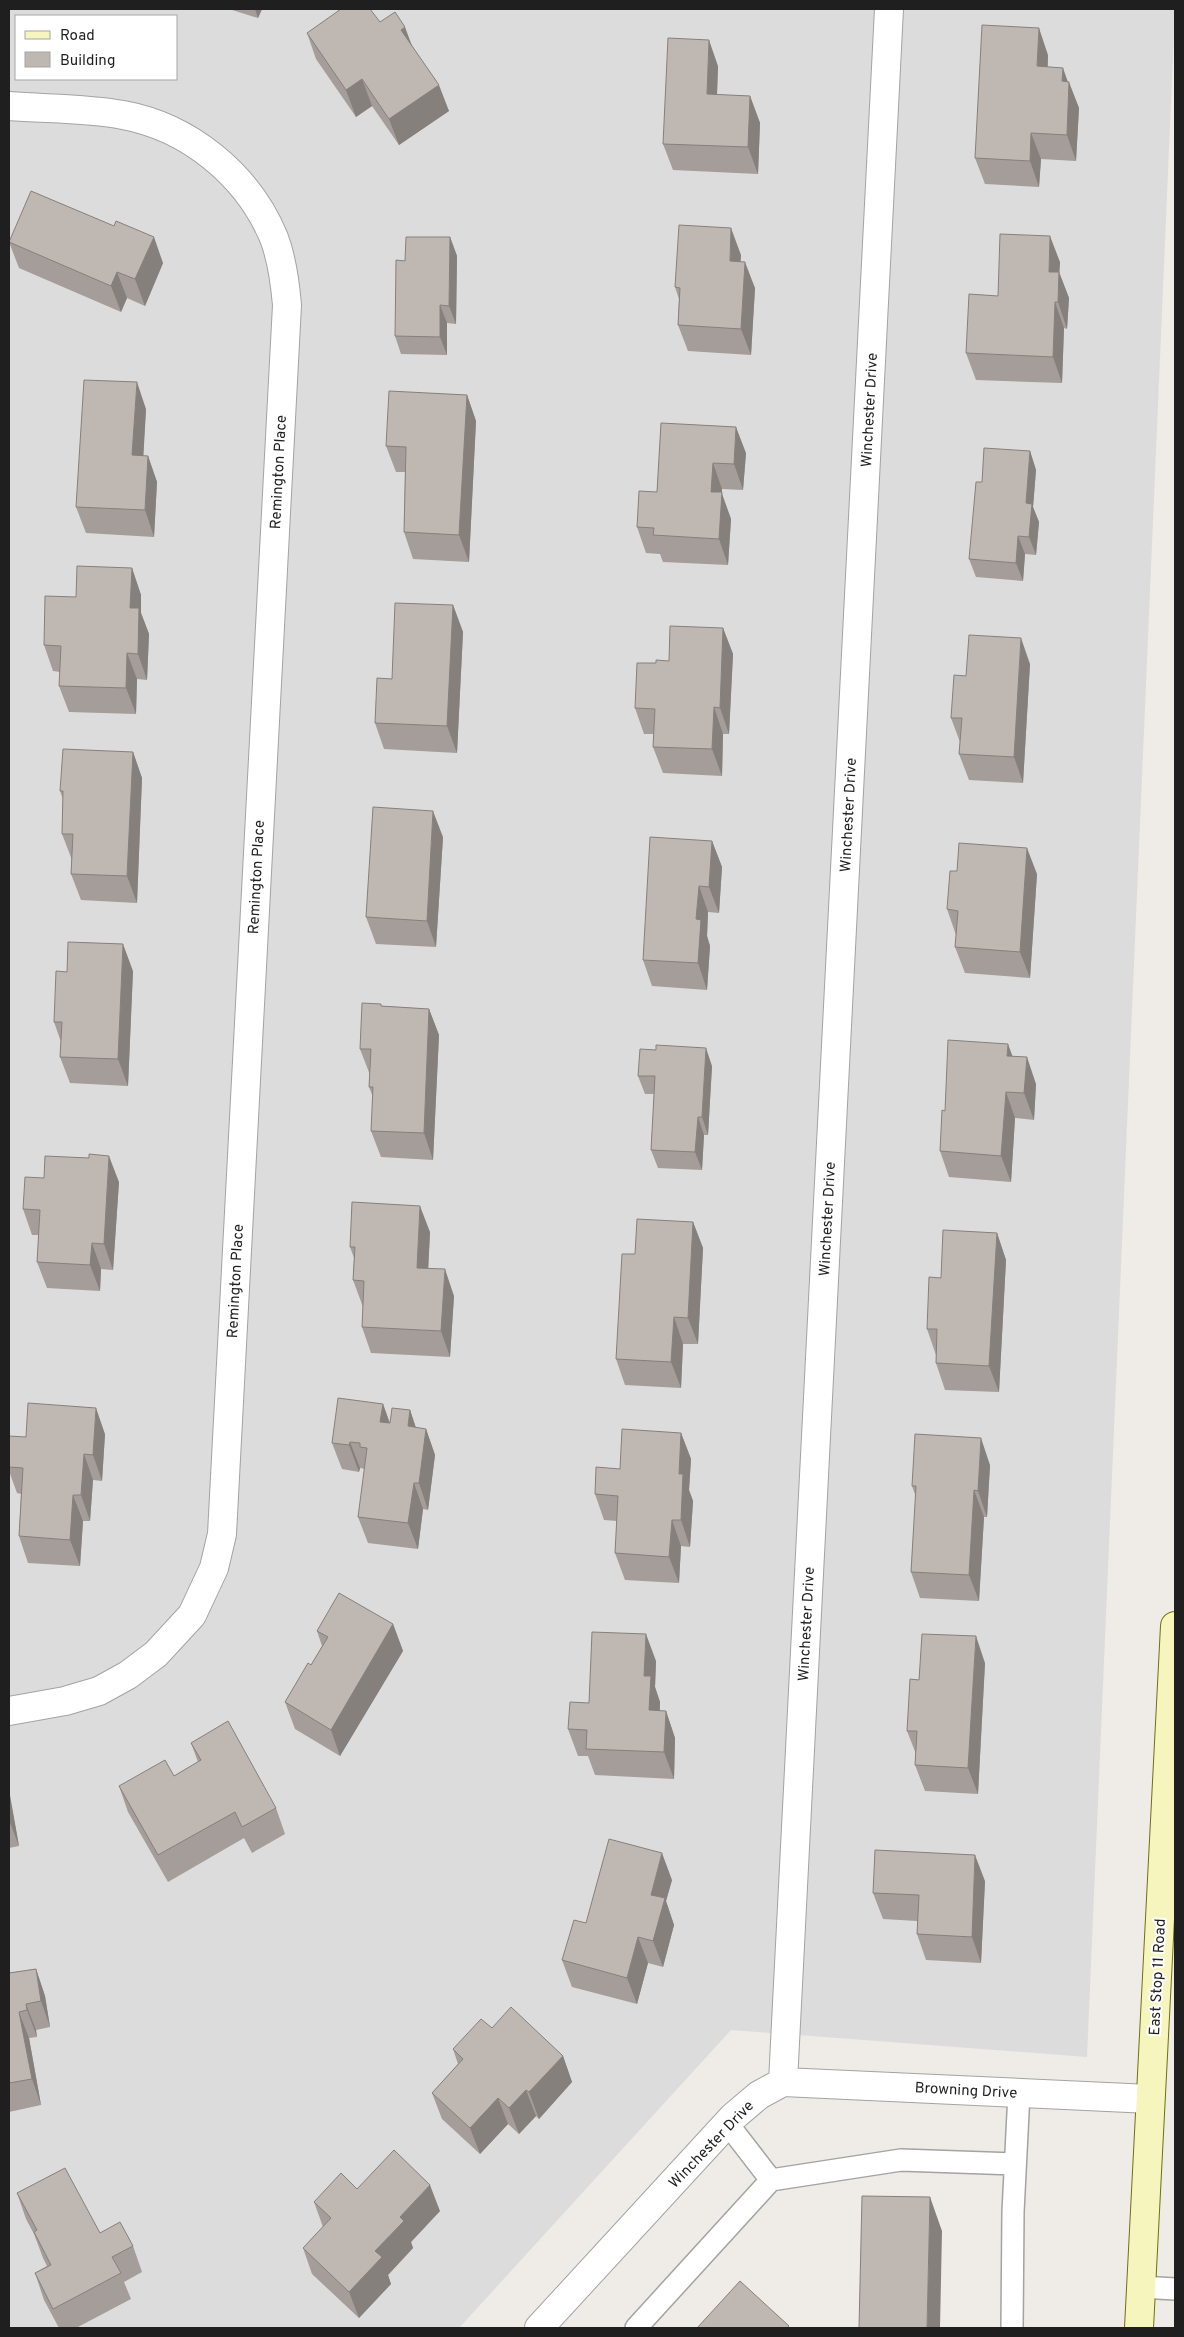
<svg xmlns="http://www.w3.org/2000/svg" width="1184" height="2337" font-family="Overpass,sans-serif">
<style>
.residential{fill:#dddcdc;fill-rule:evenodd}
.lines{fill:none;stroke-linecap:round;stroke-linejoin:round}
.lane-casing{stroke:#a3a3a3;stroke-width:24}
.street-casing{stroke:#a3a3a3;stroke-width:30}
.secondary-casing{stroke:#6e710b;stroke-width:30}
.lane{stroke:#fff;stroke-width:21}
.street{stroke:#fff;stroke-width:28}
.secondary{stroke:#f6f5bd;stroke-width:28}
.wall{fill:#a49d99}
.shaded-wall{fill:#86807d}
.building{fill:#bfb7b2;stroke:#86807d}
.labels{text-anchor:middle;stroke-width:4;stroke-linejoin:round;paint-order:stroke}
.street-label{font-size:15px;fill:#1f1f1f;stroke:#fff}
</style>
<rect width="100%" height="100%" fill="#efebe6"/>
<!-- residential -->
<path class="residential" d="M9,9h1166l-88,2048 -356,-27 -272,298h-450zM16,16h160v63h-160z"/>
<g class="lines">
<defs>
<path id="lane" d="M727,2123l44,57
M1141,2287l34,2
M636,2328l135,-148 130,-20 114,4
M1012,2328l1,-116 6,-119"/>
<path id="street" d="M9,106c37,3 77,2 114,9 66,12 125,60 151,123 8,21 11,44 13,67l-65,1229 -8,34 -22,47 -36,39 -28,21 -29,16 -34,10 -56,10
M783,2082l367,17
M539,2328l194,-211 26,-22 24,-13 106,-2073"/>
<path id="secondary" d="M1139,2328l36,-702"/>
</defs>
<!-- lane casing -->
<use href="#lane" class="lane-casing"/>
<!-- street casing -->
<use href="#street" class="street-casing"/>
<!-- secondary casing -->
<use href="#secondary" class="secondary-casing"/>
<!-- lane -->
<use href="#lane" class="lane"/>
<!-- street -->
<use href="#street" class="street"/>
<!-- secondary -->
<use href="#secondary" class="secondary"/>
</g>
<!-- wall -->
<path class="wall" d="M229,9h33l-4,9z
M380,22l31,22 38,67 -50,34 -27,-39 -16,11 -40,-58 -9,-26z
M1048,55v12l20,15 11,26 -3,53 -35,-2 -2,28 -54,-3 -10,-26z
M718,66l-1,29 33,1 10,27 -2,51 -85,-4 -10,-26z
M114,226l49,37 -18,43 -18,-8 -6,14 -102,-44 -10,-26z
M450,237l7,19 -1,68 -9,-1v32l-46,-1 -6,-18 10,-75z
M741,255l-1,7 15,26 -4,67 -63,-4 -10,-26 1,-26 -4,-12z
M1060,262l-1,10 10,26 -2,31 -3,-1 -2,55 -86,-3 -10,-27 32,-57z
M467,395l9,26 -7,141 -56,-3 -9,-27 1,-60h-9l-10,-26z
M146,409l-3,47h5l9,26 -3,55 -68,-4 -10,-26z
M661,423l85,30 -3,37 -21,-1v5l9,25 -3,46 -65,-3 -3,-8 -14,-1 -9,-26 20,-35z
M1030,451l6,19 -3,37 6,15 -3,33 -11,-1 -2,27 -47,-4 -7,-18 13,-77z
M132,568l9,27v18l8,21 -2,46 -10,-1 -1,35 -67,-2 -10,-26 1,-14 -7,-1 -9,-26 32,-48z
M453,605l10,27 -6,121 -73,-4 -9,-26 17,-44z
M723,628l10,26 -4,80h-6l-1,42 -59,-3 -10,-26 1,-13h-10l-9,-26 21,-45 13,-2z
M1030,664l-7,119 -54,-3 -10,-26 1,-12 -9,-24z
M133,752l9,26 -5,125 -56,-3 -10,-26 1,-14 -10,-26 1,-35 -3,-8z
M443,837l-7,110 -60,-3 -10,-27z
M712,841l10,26 -3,46 -11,-1 -1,24 3,10 -3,44 -55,-4 -9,-26z
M1037,874l-7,104 -65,-5 -10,-26 1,-12 -9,-26z
M133,971l-5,115 -58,-3 -10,-26 1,-15 -7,-20 13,-50z
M382,1006l47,3 10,26 -6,125 -52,-3 -10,-26 2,-34 -4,-10 1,-12 -10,-26z
M1012,1056l24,28 -2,36 -19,-2 -4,64 -62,-5 -9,-26 5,-40z
M712,1066l-4,69h-4l-2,35 -44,-2 -7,-18 3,-56h-9l-7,-18z
M119,1182l-6,88 -12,-1 -1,22 -53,-3 -10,-26 2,-27h-7l-9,-26z
M693,1222l10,26 -5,96h-15l-2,44 -56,-3 -9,-26 19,-105z
M430,1232l-2,37 26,27 -4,61 -79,-4 -9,-26 1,-20 -10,-27 1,-22 -4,-11z
M997,1233l9,27 -7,132 -54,-2 -9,-27v-8l-9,-26z
M383,1404l7,19 20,-13 6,18 10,1 9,26 -7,55 -5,-1 -5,40 -50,-6 -10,-26 7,-48 -5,-1 -1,4 -17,-3 -10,-26z
M681,1433l10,26 -2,31 4,11 -3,46 -9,-1 -2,37 -54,-3 -10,-27 2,-32 -13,-1 -9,-26 25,-25z
M105,1434l-3,47 -9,-1 -3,41h-7l-3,45 -52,-3 -9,-27 2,-42 -4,-1 -8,-22v-26z
M990,1465l-3,52h-3l-5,84 -59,-3 -9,-26 5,-75 -4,-11z
M393,1624l10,27 -63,105 -45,-27 -10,-27 26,-37 11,-19 -5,-15z
M656,1661l-1,26 5,15v9h6l9,27 -1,41 -79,-4 -7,-19h-10l-10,-27 21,-26z
M985,1663l-7,131 -53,-3 -10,-26 1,-11 -9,-23z
M191,1743l85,65 9,26 -33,19 -8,-15 -76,44 -40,-70 -9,-26 55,-10 24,-14z
M9,1793l10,53 -10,2z
M672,1880l-6,21 8,24 -11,42 -15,-4 -11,41 -65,-17 -10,-27 24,-37z
M985,1881l-4,82 -55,-3 -9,-26v-13l-34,-2 -10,-26z
M36,1969l9,27 5,31 -14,3 1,7 -8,1 12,67 -32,7v-139z
M492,2028l71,28 9,26 -33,37 -3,-3 -17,18 -11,-10 -28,30 -38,-35 -10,-26 26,-29 -5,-15z
M357,2189l83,22 -29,31 2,6 -25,27 3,9 -32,34 -47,-44 -9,-26 20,-21 -9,-25z
M17,2193l83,40 33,13 9,26 -18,10 7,17 -55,29h-17l-15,-28 -9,-27 12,-7 -4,-8 -9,-24 -8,-15z"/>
<!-- shaded-wall -->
<path class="shaded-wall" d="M255,9h7l-4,9z
M405,27l10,27 -14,-24z
M1039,28l9,27 -2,38 -9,-27z
M709,40l9,26 -2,55 -9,-27z
M1063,68l6,17v-3l10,26 -3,53 -9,-26 -5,-54z
M362,79l10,27 -16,11 -10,-27z
M439,85l10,26 -50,34 -10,-26z
M750,96l10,27 -2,51 -10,-27z
M1031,133l10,26 -2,28 -9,-26z
M731,228l10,27 -2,32 -9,-26z
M1050,236l10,26 -2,36 -9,-26z
M154,237l9,26 -18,43 -10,-27z
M450,237l7,19 -1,68 -7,-18z
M745,262l10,26 -4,67 -10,-26z
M117,272l10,26 -6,14 -10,-26z
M1059,272l10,26 -2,31 -9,-27z
M1055,302l9,26 -2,55 -9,-26z
M440,305l7,18v32l-7,-18z
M137,382l9,27 -4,72 -10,-26z
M467,395l9,26 -7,141 -10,-27z
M736,427l10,26 -3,37 -9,-26z
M1030,451l6,19 -3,37 6,15 -3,33 -7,-18 -3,-34z
M148,456l9,26 -3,55 -9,-27z
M713,463l9,26v5l9,25 -3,46 -9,-26 -8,-47z
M1018,536l7,18 -2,27 -7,-18z
M132,568l9,27v18l8,21 -2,46 -9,-26 -8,-46z
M453,605l10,27 -6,121 -10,-27z
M723,628l10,26 -4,80 -9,-26z
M1021,638l9,26 -7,119 -9,-26z
M127,653l10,26 -1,35 -10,-26z
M714,707l9,27 -1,42 -10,-27z
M133,752l9,26 -5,125 -10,-27z
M433,811l10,26 -7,110 -9,-26z
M712,841l10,26 -3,46 -10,-26z
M1027,848l10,26 -7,104 -10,-26z
M699,886l9,26 -1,24 3,10 -3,44 -9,-27 -2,-44z
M123,944l10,27 -5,115 -10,-27z
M429,1009l10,26 -6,125 -9,-27z
M1008,1044l10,27 -11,-15z
M706,1048l6,18 -4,69 -6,-18z
M1027,1057l9,27 -2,36 -10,-27z
M1006,1092l9,26 -4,64 -10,-26z
M698,1117l6,18 -2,35 -7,-18z
M109,1156l10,26 -6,88 -9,-26z
M420,1206l10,26 -3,62 -10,-26z
M693,1222l10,26 -5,96 -10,-26z
M997,1233l9,27 -7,132 -10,-26z
M92,1243l9,26 -1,22 -10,-26z
M445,1269l9,27 -4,61 -9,-26z
M674,1317l9,27 -2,44 -10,-26z
M383,1404l9,26 -12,-8z
M96,1408l9,26 -3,47 -9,-26z
M410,1410l9,27 -11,-11z
M426,1429l9,26 -7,55 -9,-27z
M681,1433l10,26 -2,31 4,11 -3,46 -9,-27 -2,-46z
M981,1438l9,27 -3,52 -9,-26z
M350,1442l10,26 -1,4 -10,-27z
M84,1454l9,26 -3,41 -9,-26z
M414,1483l9,26 -5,40 -10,-26z
M974,1490l10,27 -5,84 -10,-26z
M73,1495l10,26 -3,45 -10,-26z
M672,1520l9,26 -2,37 -10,-26z
M393,1624l10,27 -63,105 -9,-26z
M646,1634l10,27 -1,26 5,15 -1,35 -10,-27 -5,-34z
M976,1636l9,27 -7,131 -10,-26z
M666,1711l9,27 -1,41 -10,-27z
M9,1793l1,2 9,51 -10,-26z
M662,1853l10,27 -6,21 8,24 -11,42 -10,-26 -2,-46z
M975,1855l10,26 -4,82 -9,-26z
M638,1937l10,26 -11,41 -10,-26z
M36,1969l9,27 5,31 -9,-26z
M26,2004l10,26 1,7 -10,-27z
M19,2012l10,26 12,67 -9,-26z
M563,2056l9,26 -33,37 -10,-27z
M526,2090l10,26 -17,18 -10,-26z
M498,2098l10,26 -28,30 -10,-26z
M430,2185l10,26 -29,31 2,6 -25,27 3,9 -32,34 -10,-26 26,-41 25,-34z
M930,2197l12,34 -2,97h-13z"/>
<!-- building -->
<path class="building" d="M341,9h29l10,13 15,-10 10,15 -4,3 38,55 -50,34 -27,-40 -16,11 -39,-57z
M982,25l57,3 -2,38 26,2 -1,13 7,1 -2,53 -36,-2 -1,28 -55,-3z
M668,38l41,2 -2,54 43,2 -2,51 -85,-3z
M31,191l83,35 2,-5 38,16 -19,42 -18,-7 -6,14 -102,-44z
M679,225l52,3 -1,33 15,1 -4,67 -63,-4 2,-37 -5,-1z
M1000,234l50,2 -1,36h10l-1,30h-3l-2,55 -87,-4 3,-59 29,2z
M406,237h44l-1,69 -9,-1v32l-45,-1 1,-76 9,1z
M84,380l53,2 -5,73 16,1 -3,54 -69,-3z
M389,391l78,4 -8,140 -55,-3 2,-85 -20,-1z
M661,423l75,4 -2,37 -21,-1 -2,29h11l-3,47 -66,-4 1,-7 -17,-1 2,-36 18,1z
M984,448l46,3 -4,52 6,1 -3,33 -11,-1 -2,27 -47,-4 7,-77h6z
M77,566l55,2 -2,40h9l-1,46 -11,-1 -1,35 -67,-2 2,-40 -17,-1 1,-49 31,1z
M395,603l58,2 -6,121 -72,-3 2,-45 15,1z
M670,626l53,2 -3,80 -6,-1 -2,42 -59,-2 2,-38 -20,-1 2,-45h19v-3l13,1z
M969,635l52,3 -7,119 -55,-3 3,-36h-11l3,-43 12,1z
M63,749l70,3 -6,124 -56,-2 2,-40h-11l1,-43h-3z
M373,807l60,4 -6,110 -61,-4z
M650,837l62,4 -3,46 -10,-1 -3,33 5,1 -3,43 -55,-3z
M959,843l68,5 -7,104 -65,-5 3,-36 -11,-2 3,-38h7z
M68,942l55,2 -5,115 -58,-2 2,-35h-8l2,-51 11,1z
M362,1003l19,1v2l48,3 -5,124 -53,-2 2,-44h-4l2,-38h-11z
M948,1040l60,4 -1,12 20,1 -3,36 -18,-1 -5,64 -61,-5 2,-41 3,1z
M656,1045l50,3 -4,69h-4l-3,35 -44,-2 4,-74h-17l2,-27 16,1z
M89,1154l20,2 -5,88 -12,-1 -2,22 -53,-3 3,-52 -17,-1 2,-32 19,1 1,-22 44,2z
M352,1202l68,4 -3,62 28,1 -4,62 -79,-4 2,-46 -11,-1 2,-33h-5z
M637,1219l56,3 -5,96 -14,-1 -3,45 -55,-3 6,-105h13z
M943,1230l54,3 -8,133 -53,-3 1,-34h-10l2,-52 12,1z
M338,1398l45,6 -3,18 10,1 2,-15 18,2 -2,16 18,3 -7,54h-5l-6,40 -50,-6 9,-69 -7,-1v-4l-10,-1 -1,3 -17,-2z
M28,1403l68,5 -3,47 -9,-1 -3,41h-8l-3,45 -51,-4 4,-68 -14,-1v-31l17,1z
M622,1429l59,4 -2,41h4l-2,46h-9l-3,37 -54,-4 3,-57 -23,-2 1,-27 24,2z
M915,1434l66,4 -3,53 -4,-1 -5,85 -58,-3 5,-86h-4z
M339,1593l54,31 -62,106 -46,-28 23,-39 3,2 17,-28 -11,-6z
M592,1632l54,2 -2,42h7l-2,34 17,1 -2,41 -78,-3 1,-19 -19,-1 2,-27 19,1z
M922,1634l54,2 -8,132 -53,-3 2,-34h-10l3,-52 9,1z
M228,1721l48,87 -34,19 -7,-15 -77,43 -39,-69 46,-26 9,16 27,-16 -10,-17z
M609,1839l53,14 -11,42 14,3 -12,43 -15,-4 -11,41 -65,-18 12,-40 12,3z
M875,1850l100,5 -3,82 -55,-3 2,-39 -46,-2z
M36,1969l5,32 -15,3 1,6 -8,2 13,67 -23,4v-110z
M511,2007l52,49 -34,36 -3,-2 -17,18 -11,-10 -28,30 -38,-35 31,-34 -10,-10 28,-30 11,9z
M394,2150l36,35 -30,32 4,4 -29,30 7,6 -33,35 -46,-44 28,-30 -17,-16 27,-29 16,16z
M65,2168l35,65 20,-11 13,24 -21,11 9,16 -68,36 -18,-36 16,-8 -17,-33 3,-2 -20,-37z
M862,2196l68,1 -3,131h-68z
M740,2281l49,45 -2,2h-90z"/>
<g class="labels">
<!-- street labels -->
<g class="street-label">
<text transform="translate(869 410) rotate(-87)" y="5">Winchester Drive</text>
<text transform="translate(278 472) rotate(-87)" y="5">Remington Place</text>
<text transform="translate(848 815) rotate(-87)" y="5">Winchester Drive</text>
<text transform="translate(256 877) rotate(-87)" y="5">Remington Place</text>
<text transform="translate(827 1219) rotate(-87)" y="5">Winchester Drive</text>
<text transform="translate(235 1281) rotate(-87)" y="5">Remington Place</text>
<text transform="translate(806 1624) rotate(-87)" y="5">Winchester Drive</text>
<text transform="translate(1157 1977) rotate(-87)" y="5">East Stop 11 Road</text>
<text transform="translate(966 2090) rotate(3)" y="5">Browning Drive</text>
<text transform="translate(711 2144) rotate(-46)" y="5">Winchester Drive</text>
</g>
</g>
<!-- border -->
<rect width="1184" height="2337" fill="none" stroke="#1f1f1f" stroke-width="20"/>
<!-- legend -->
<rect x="15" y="15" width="162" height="65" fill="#ffffff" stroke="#a5a5a5"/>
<rect x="25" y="31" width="25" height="8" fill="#f6f5bd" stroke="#a5a5a5"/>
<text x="60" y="40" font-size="15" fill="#1f1f1f">Road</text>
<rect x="25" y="52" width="25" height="15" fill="#bfb7b2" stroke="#a5a5a5"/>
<text x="60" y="65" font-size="15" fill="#1f1f1f">Building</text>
</svg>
